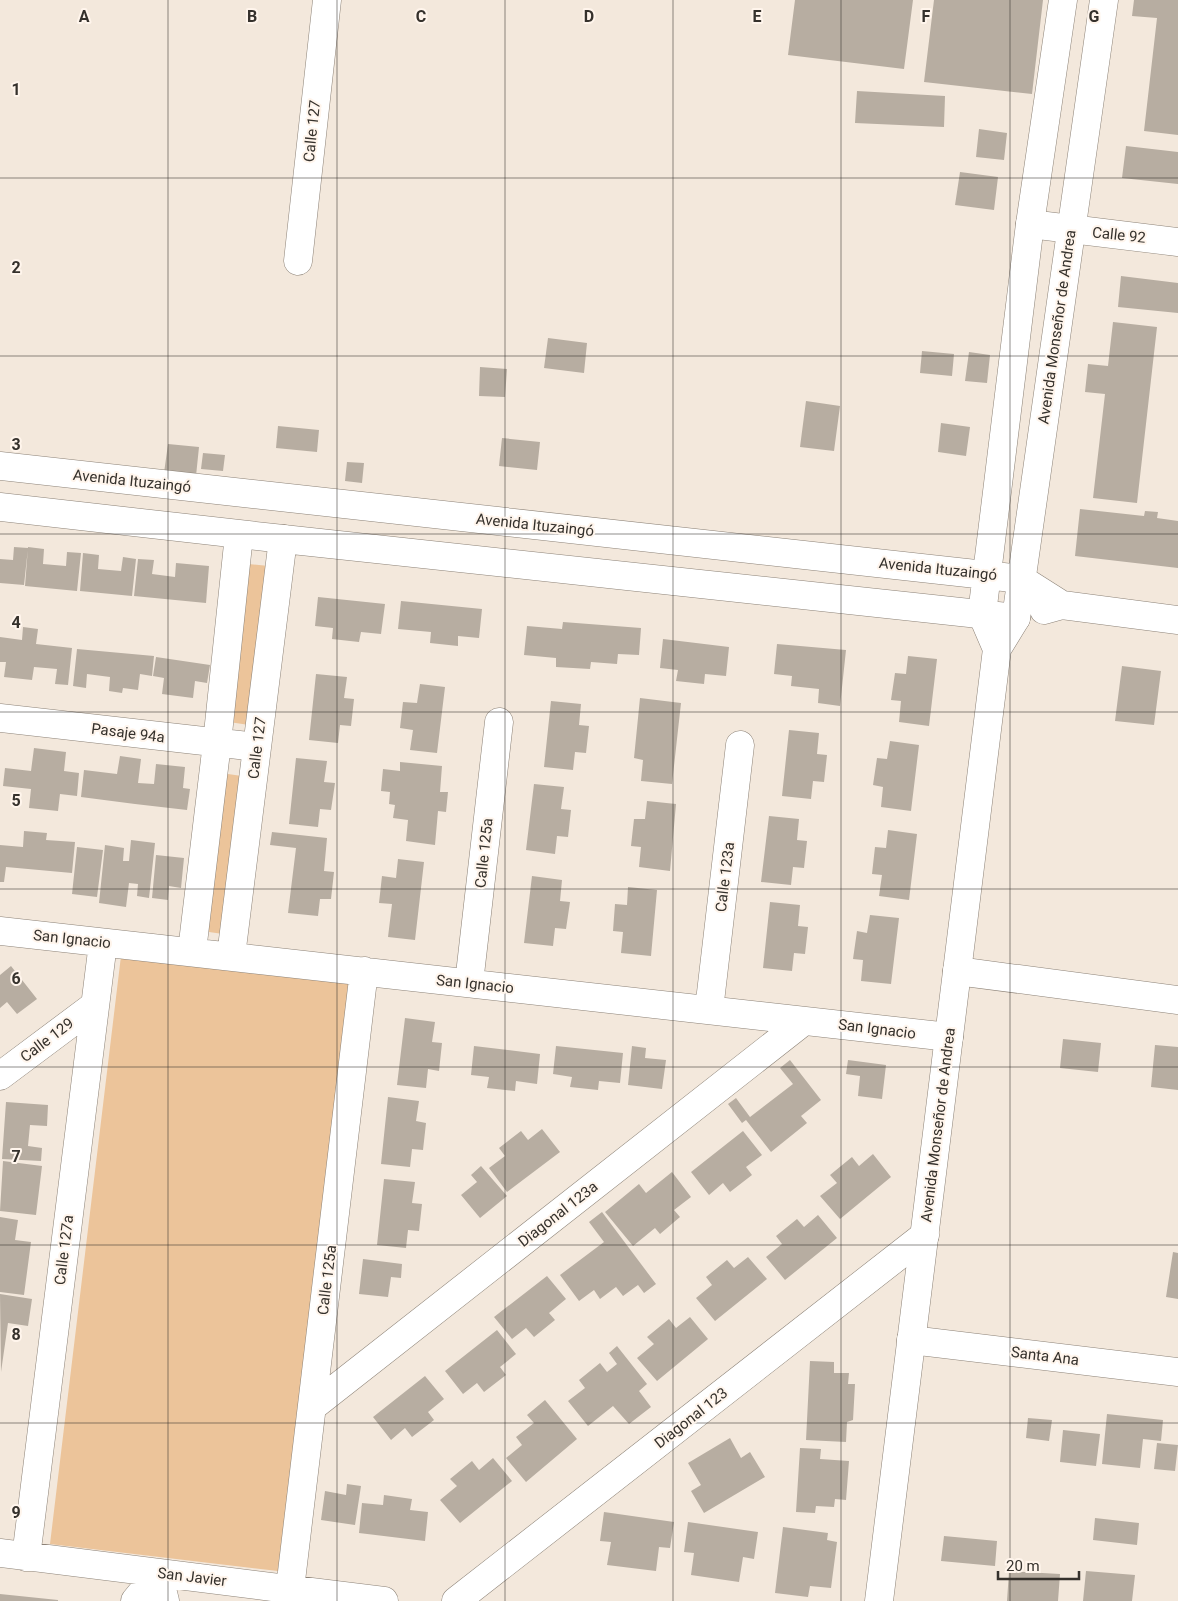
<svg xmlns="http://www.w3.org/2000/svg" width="1178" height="1601" font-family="Roboto,sans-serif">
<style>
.green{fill:#ecc49a}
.building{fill:#b7ada1}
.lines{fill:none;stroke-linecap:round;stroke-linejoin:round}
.minor-casing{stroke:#8c8277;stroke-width:29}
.major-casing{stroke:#8c8277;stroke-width:29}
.minor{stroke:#fff;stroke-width:28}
.major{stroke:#fff;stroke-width:28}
.grid{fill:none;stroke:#35312c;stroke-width:1;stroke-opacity:0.55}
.labels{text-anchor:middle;stroke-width:4;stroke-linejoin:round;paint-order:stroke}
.street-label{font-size:15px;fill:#35312c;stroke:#fff5ec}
.grid-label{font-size:16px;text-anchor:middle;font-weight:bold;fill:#35312c;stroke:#fff5ec;stroke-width:4;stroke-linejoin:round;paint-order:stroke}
</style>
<rect width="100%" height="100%" fill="#f3e8dc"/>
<!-- green -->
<path class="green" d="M248,564l21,2 -20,159 -20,-3z
M221,773l21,3 -19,158 -21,-3z
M121,956l228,27 -71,588 -228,-27z"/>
<!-- building -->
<path class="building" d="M795,0h118l-9,69 -116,-14z
M934,0h109l-11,94 -108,-12z
M1134,0h44v135l-34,-4 13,-113 -25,-2z
M857,91l88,5 -1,31 -89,-4z
M979,129l28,4 -3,27 -28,-3z
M1126,146l52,6v32l-56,-6z
M960,172l38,5 -4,33 -39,-5z
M1121,276l57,7v30l-60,-6z
M1113,322l44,5 -20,176 -44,-5 12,-104 -20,-2 3,-28 20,2z
M548,338l39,5 -3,30 -40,-5z
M922,351l32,3 -2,22 -32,-3z
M969,352l21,3 -3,28 -22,-2z
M480,367l27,2 -2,28 -26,-1z
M806,401l34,5 -6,45 -34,-4z
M941,423l29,4 -4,29 -28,-4z
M278,426l41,4 -2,22 -41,-4z
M502,438l38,4 -3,28 -38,-4z
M168,444l31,3 -3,29 -32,-3z
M203,453l22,2 -2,16 -22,-2z
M347,462l17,1 -2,20 -17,-2z
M1080,509l64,7 1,-5 13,1 -1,6 21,3v47l-103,-12z
M14,547l14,1 -4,37 -24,-2v-24l13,1z
M28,547l16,2 -1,15 23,2 1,-14 14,1 -4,38 -52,-5z
M83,553l16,2 -1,14 23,2 2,-14 13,2 -4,37 -52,-5z
M138,559l16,1 -2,14 23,3 1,-14 33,3 -3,37 -72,-7z
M318,597l67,7 -4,30 -20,-2 -2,10 -27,-3 1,-11 -18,-2z
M401,601l81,8 -3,29 -21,-2v10l-28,-3 1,-11 -33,-3z
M563,622l78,6 -2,27 -21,-1 -1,10 -26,-2 -1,7 -34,-2v-9l-32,-3 3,-29 35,3z
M23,627l15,2 -2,15 36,4 -4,37 -13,-1 2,-15 -23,-2 -2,13 -28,-3 2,-15h-6v-25l22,3z
M663,639l66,8 -3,29 -21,-2 -1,10 -28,-3 2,-11 -18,-2z
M777,644l69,6 -6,56 -22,-3 1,-14 -28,-3 1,-10 -18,-2z
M77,649l77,7 -2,20 -12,-2 -2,16 -15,-2 -1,5 -13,-2 1,-14 -23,-3 -1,14 -13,-2z
M908,656l29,3 -8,67 -30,-4 2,-21 -10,-1 4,-27 11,1z
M156,657l54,8 -3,18 -12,-2 -2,17 -31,-4 2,-16 -11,-2z
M1122,666l39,5 -7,54 -39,-4z
M316,674l31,3 -3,21 10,1 -3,27 -11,-1 -2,18 -29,-3z
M420,684l25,3 -8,66 -27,-3 3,-20 -13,-2 3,-26 14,1z
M640,698l41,5 -9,81 -31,-3 2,-21 -9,-2z
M551,701l30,3 -2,21 10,1 -3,27 -11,-1 -2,18 -29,-3z
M789,730l30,3 -2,21 10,1 -3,27 -11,-1 -2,18 -29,-3z
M890,741l29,4 -8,66 -30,-4 2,-20 -10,-2 4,-27 10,1z
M34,748l32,4 -2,19 15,2 -2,23 -17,-2 -2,17 -29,-3 2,-19 -28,-3 2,-18 26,3z
M120,756l21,3 -3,24 16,1 2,-20 29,3 -2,21 7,1 -3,21 -52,-6 2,-10 -2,10 -54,-7 3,-27 33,4z
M296,758l31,3 -3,21 11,1 -4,27 -11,-1 -2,18 -29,-3z
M400,762l42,4 -2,26h8l-2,20 -8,-1 -3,34 -29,-4 2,-21 -15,-2 2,-13 -6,-1 1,-12 -9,-1 2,-22 17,2z
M534,784l30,3 -3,22 10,1 -3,27 -11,-1 -2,18 -29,-4z
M647,801l29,3 -6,67 -31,-4 2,-20 -10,-1 3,-27h11z
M769,816l30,3 -2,21 10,1 -3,27 -11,-1 -2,18 -30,-3z
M888,830l29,4 -8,66 -30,-4 3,-21 -10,-1 3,-27 11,1z
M24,831l23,2 -1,7 29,2 -3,31 -66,-6 -2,15h-4v-37l23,2z
M272,832l55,6 -3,33 10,1 -3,27h-11l-2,17 -30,-3 8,-65 -26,-3z
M131,840l24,3 -6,55 -12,-2 1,-12 -9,-1 -3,24 -27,-4 6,-58 19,3 -1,13h6z
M77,847l26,3 -6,47 -25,-3z
M156,855l28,3 -3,30 -12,-2 -1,14 -16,-2z
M398,859l26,3 -9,78 -27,-3 4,-33 -13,-1 3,-27 14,2z
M532,876l30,4 -2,21 10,1 -4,27 -11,-1 -2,18 -29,-3z
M628,887l29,3 -6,66 -30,-3 2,-21 -10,-1 2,-27 12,1z
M770,902l30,3 -2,21 10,1 -3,27 -11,-1 -2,18 -29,-3z
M870,915l29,3 -8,66 -30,-3 2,-21 -10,-1 4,-28 10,2z
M11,966l26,33 -20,15 -10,-12 -7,6v-33z
M405,1018l30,4 -3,20 10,1 -3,28 -11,-2 -2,19 -29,-3z
M1063,1039l38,4 -3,29 -38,-4z
M1155,1045l23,2v43l-27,-3z
M474,1046l66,8 -3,30 -21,-3 -1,10 -28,-3 2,-11 -18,-2z
M556,1046l67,7 -3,30 -21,-2 -1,9 -28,-3 2,-10 -19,-3z
M632,1046l14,2 -1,10 21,2 -4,29 -34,-4z
M790,1060l31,40 -20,16 6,7 -36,29 -25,-32 -4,3 -14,-19 8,-6 14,19 43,-33 -13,-16z
M848,1060l38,5 -4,34 -24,-3 2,-20 -14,-2z
M388,1097l31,4 -3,20 10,2 -3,27 -11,-1 -2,18 -29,-3z
M6,1102l42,3 -1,21 -17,-1 -2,21 14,2 -1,13 -39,-2z
M542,1129l18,23 -53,40 -18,-24 16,-12 -6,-8 22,-17 7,9z
M743,1131l19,24 -16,12 6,8 -22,17 -7,-9 -14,12 -18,-23z
M873,1154l18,23 -51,42 -20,-23 17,-13 -7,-8 22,-18 7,9z
M3,1161l39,5 -6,49 -36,-4z
M481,1166l26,30 -27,22 -19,-23 16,-13 -6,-7z
M672,1172l19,25 -17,13 6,7 -20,17 -5,-6 -22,18 -28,-34 34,-28 7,9z
M384,1179l31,3 -3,21 10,1 -3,27 -11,-1 -2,18 -29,-3z
M602,1212l54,72 -12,9 -6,-8 -15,11 -7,-9 -16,12 -6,-9 -15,11 -19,-26 44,-33 -15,-20z
M818,1215l19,23 -52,42 -19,-23 16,-13 -6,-8 21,-17 7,8z
M0,1217l18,3 -3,20 16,2 -7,53 -24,-3z
M1173,1252l5,1v46l-12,-2z
M748,1257l19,22 -52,42 -19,-23 16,-13 -6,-8 21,-17 7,8z
M363,1259l39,5 -1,14 -10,-1 -3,20 -29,-3z
M547,1276l19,23 -17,14 6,7 -21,17 -8,-9 -14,11 -18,-22z
M0,1294l32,5 -4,27 -20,-3 -7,49z
M690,1317l18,22 -51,42 -20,-23 17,-14 -7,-7 22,-18 7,9z
M497,1330l19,24 -16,13 6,8 -22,17 -7,-9 -14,11 -18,-23z
M617,1346l30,38 -8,7 12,16 -22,17 -16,-18 -25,20 -20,-25 17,-13 -6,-8 21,-17 7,9 10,-8 -8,-11z
M810,1361l24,1v11h15l-1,11h7l-2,36 -6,2 -1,20 -40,-2z
M425,1376l19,23 -16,13 6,8 -22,17 -7,-9 -14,12 -18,-23z
M545,1400l32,39 -51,43 -20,-24 16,-13 -6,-8 18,-14 -7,-8z
M1107,1414l56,6 -2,21 -18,-2 -3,29 -38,-4z
M1028,1418l24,2 -3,21 -23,-3z
M1063,1430l37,4 -4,32 -36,-4z
M730,1438l11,20 9,-6 15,25 -61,36 -13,-22 10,-6 -13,-22z
M1157,1443l21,2 -3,26 -21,-2z
M800,1448l21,1 -1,10 29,2 -3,39 -11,-1 -1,8 -18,-1 -1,7 -19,-1z
M493,1458l19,23 -52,42 -20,-23 17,-14 -7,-7 22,-18 7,9z
M347,1484l14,2 -6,39 -34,-5 4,-29 21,4z
M384,1495l28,4 -2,11 18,2 -3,29 -66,-8 3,-30 21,2z
M604,1512l70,10 -4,26 -11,-1 -3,24 -49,-6 4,-23 -11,-1z
M1095,1518l44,5 -2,22 -44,-5z
M688,1522l70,10 -4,27 -11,-2 -4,25 -48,-7 3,-22 -10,-1z
M783,1527l45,6 -1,7 10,2 -6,46 -21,-2 -2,11 -33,-4z
M944,1536l53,5 -2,25 -54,-5z
M1009,1571l51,3 -2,27h-51z
M1086,1571l49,4 -3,26h-49z
M0,1594l58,6v1h-58z"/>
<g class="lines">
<defs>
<path id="minor" d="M1030,224l148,18
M298,261l29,-261
M0,718l257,29
M0,931l949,106
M192,951l25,-208 22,-208
M231,956l52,-417 733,79
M957,971l221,29
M469,983l30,-261
M709,1010l31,-265
M0,1076l95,-71
M911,1340l267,32
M312,1407l492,-386
M0,1553l384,48
M26,1557l77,-614
M158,1573l7,28
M290,1589l74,-618
M135,1601l23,-28
M456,1601l469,-366"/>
<path id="major" d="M0,466l1021,113 41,26
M0,507l283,32
M1044,610l18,-5 116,15
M997,649l-15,-35 48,-390 33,-224
M879,1601l118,-952 19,-31 88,-618"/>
</defs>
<!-- minor casing -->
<use href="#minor" class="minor-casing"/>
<!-- major casing -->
<use href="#major" class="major-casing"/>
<!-- minor -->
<use href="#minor" class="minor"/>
<!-- major -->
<use href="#major" class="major"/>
</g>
<!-- grid -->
<path class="grid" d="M168,0v1601M337,0v1601M505,0v1601M673,0v1601M841,0v1601M1010,0v1601M0,178h1178M0,356h1178M0,534h1178M0,712h1178M0,889h1178M0,1067h1178M0,1245h1178M0,1423h1178"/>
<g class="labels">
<!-- street labels -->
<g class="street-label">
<text transform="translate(312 131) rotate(-84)" y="5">Calle 127</text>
<text transform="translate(1119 235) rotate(6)" y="5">Calle 92</text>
<text transform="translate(1057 327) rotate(-82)" y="5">Avenida Monseñor de Andrea</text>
<text transform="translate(132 481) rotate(6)" y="5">Avenida Ituzaingó</text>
<text transform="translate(535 525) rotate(6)" y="5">Avenida Ituzaingó</text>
<text transform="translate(938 569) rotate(6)" y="5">Avenida Ituzaingó</text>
<text transform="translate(128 733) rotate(7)" y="5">Pasaje 94a</text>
<text transform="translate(257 748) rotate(-83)" y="5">Calle 127</text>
<text transform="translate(484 853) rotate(-84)" y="5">Calle 125a</text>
<text transform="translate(725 877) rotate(-83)" y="5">Calle 123a</text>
<text transform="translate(72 939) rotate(6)" y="5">San Ignacio</text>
<text transform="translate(475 984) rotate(6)" y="5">San Ignacio</text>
<text transform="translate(877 1029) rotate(7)" y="5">San Ignacio</text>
<text transform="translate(47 1040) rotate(-37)" y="5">Calle 129</text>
<text transform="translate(938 1125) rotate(-83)" y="5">Avenida Monseñor de Andrea</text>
<text transform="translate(558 1214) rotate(-38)" y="5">Diagonal 123a</text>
<text transform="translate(64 1250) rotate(-83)" y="5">Calle 127a</text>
<text transform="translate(327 1280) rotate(-83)" y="5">Calle 125a</text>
<text transform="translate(1045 1356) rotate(7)" y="5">Santa Ana</text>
<text transform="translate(691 1418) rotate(-38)" y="5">Diagonal 123</text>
<text transform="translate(192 1577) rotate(7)" y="5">San Javier</text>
</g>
</g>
<g class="grid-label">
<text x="84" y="22">A</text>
<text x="252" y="22">B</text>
<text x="421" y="22">C</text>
<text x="589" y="22">D</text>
<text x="757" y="22">E</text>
<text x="926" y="22">F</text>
<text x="1094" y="22">G</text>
<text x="16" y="95">1</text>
<text x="16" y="273">2</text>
<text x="16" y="450">3</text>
<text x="16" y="628">4</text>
<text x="16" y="806">5</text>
<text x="16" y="984">6</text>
<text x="16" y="1162">7</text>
<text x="16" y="1340">8</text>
<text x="16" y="1518">9</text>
</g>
<!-- scale -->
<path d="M998 1571v8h81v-8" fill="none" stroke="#35312c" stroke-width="2.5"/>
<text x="1006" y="1571" font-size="15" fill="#35312c" stroke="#fff5ec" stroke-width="4" paint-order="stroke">20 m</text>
</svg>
